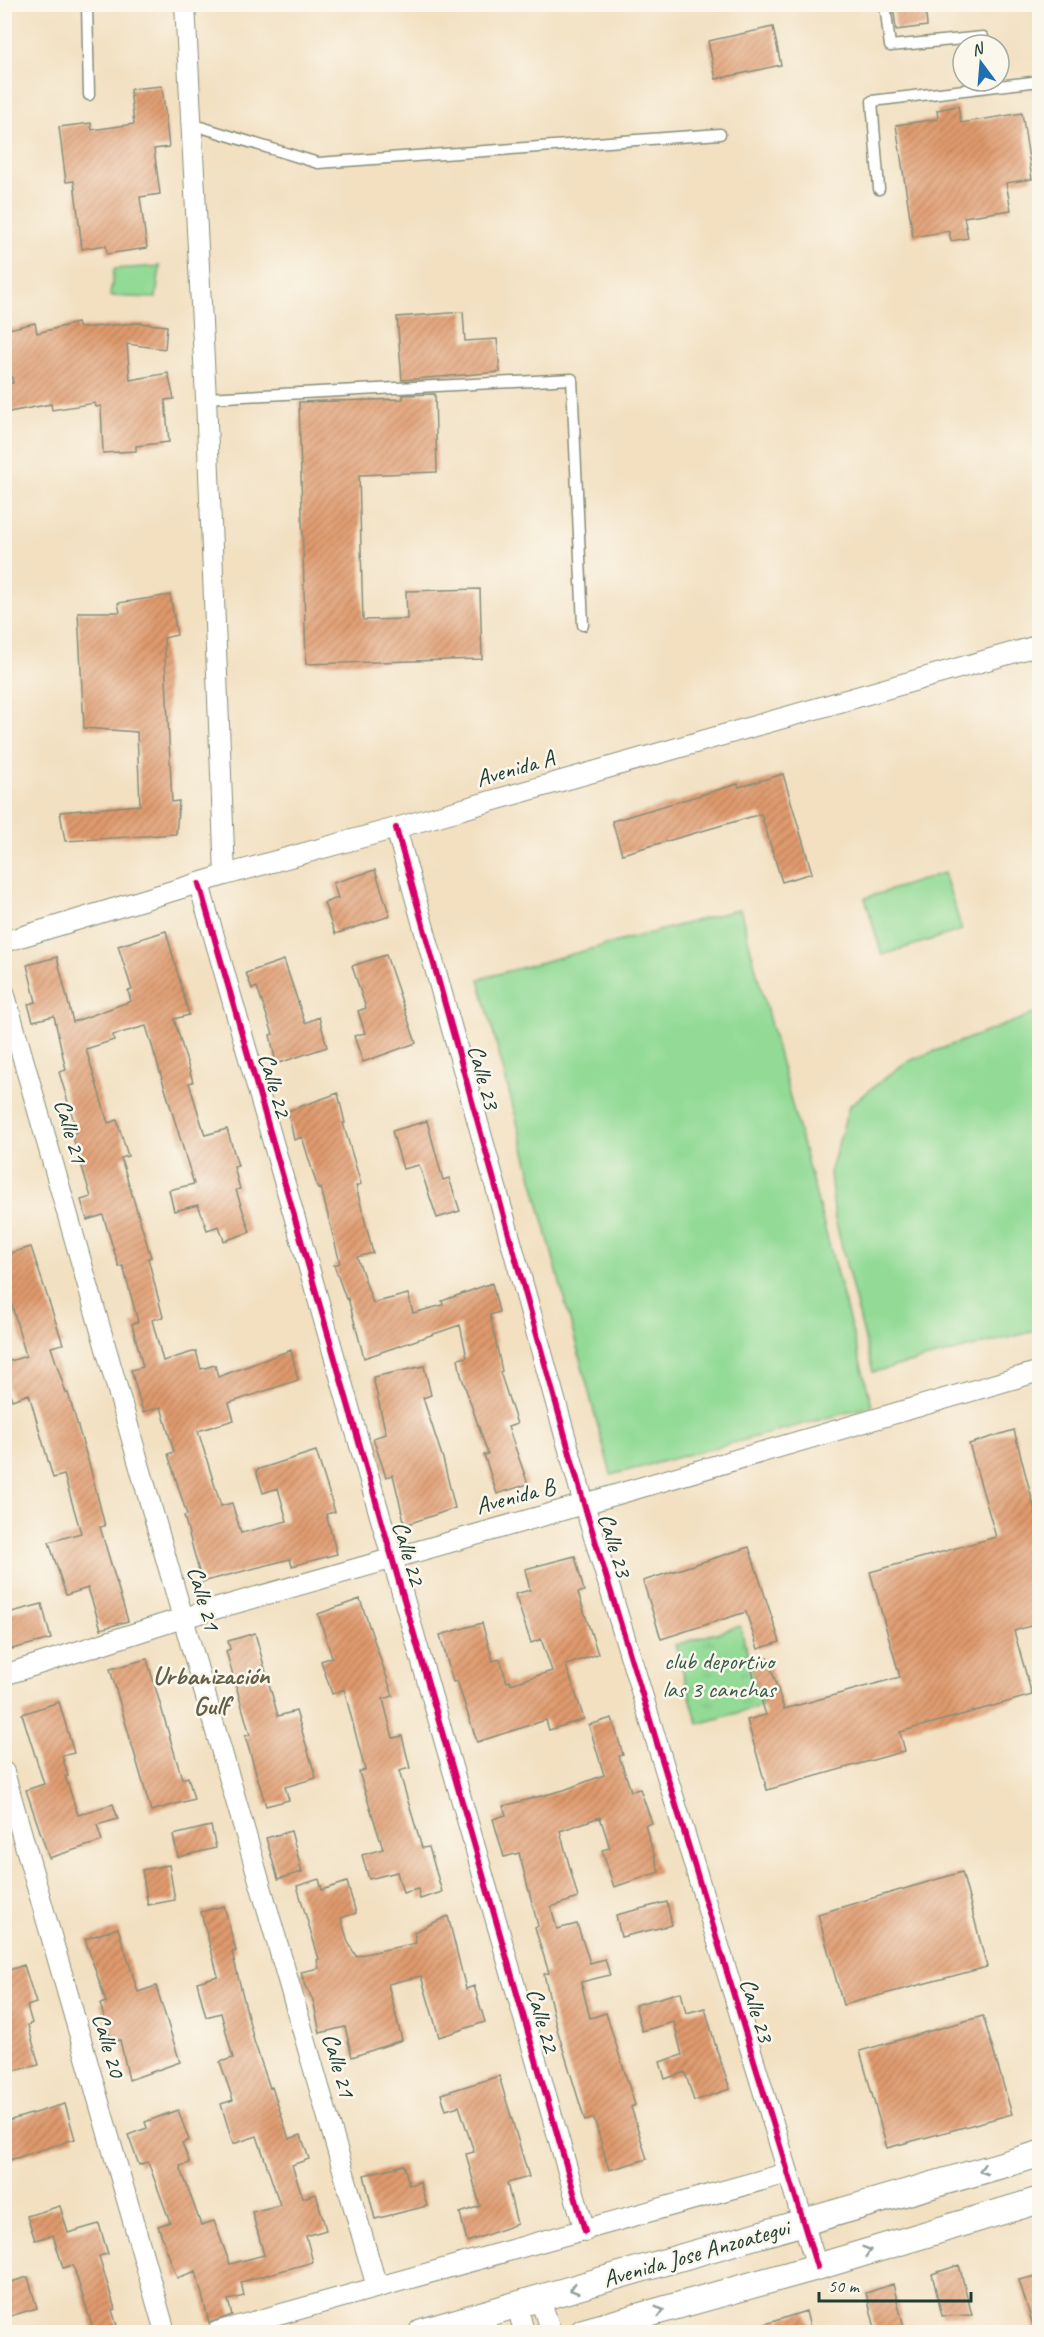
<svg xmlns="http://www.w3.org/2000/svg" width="1044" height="2337" font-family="Caveat,sans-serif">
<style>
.grass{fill:#92da95;stroke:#588c64;stroke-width:1.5}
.park{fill:url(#park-tufts);stroke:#588c64;stroke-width:1.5}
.building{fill:url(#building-hatch)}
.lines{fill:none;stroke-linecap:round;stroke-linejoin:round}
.service-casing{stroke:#888e7a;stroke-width:13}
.minor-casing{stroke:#888e7a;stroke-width:22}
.tertiary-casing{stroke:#888e7a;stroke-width:28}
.service{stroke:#fff;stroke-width:10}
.minor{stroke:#fff;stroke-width:20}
.tertiary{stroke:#fff;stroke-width:26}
.cycleway-casing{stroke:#fbf7ec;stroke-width:10}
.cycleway{stroke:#d6006c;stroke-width:6}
.oneway{stroke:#8f9e9a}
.labels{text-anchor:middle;stroke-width:5;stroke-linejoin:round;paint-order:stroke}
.street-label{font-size:24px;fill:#1f3d34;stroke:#fbf7ec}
.park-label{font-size:24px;fill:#365c47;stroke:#fbf7ec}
.neighbourhood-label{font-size:26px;font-weight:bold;fill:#635e48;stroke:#fbf7ec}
</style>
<defs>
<pattern id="park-tufts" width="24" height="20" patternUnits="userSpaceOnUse" patternTransform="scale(1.5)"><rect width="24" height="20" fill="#92da95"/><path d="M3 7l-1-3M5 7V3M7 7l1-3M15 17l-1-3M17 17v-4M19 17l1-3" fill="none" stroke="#7dbc81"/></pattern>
<pattern id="building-hatch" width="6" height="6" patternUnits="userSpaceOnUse" patternTransform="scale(1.5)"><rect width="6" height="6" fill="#e09a6d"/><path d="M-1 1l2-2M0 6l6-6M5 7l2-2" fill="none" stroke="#b57f5a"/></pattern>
</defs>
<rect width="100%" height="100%" fill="#fbf7ec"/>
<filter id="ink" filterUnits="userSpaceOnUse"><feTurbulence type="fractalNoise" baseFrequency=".0167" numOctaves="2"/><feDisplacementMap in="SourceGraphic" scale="12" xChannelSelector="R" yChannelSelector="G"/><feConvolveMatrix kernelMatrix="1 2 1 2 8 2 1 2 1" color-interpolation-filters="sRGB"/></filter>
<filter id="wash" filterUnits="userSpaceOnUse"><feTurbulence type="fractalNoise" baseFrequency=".008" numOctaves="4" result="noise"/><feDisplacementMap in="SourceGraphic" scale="24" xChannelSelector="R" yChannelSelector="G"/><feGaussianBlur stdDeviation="1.35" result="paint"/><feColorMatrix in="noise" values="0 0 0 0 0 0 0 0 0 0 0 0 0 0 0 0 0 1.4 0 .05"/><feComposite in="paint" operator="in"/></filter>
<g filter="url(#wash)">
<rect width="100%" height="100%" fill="#f2e0c1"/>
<!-- grass -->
<path class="grass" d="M160,266l-4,32 -46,-2 4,-27z
M944,873l18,57 -80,25 -17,-57z
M740,909l132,497 -261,69 -132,-496z
M1039,1012v318l-166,42 -38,-153 -5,-46 19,-67 57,-44z"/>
<!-- park -->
<path class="park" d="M740,1626l22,80 -64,18 -23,-79z"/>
<g id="blocks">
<!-- building -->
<path class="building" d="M893,4h32l2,22 -31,4z
M773,27l8,38 -65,14 -8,-38z
M162,86l7,61 -15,2 6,45 -20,3 7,51 -40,6 -1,-9 -24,4 -8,-68 -8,1 -7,-55 32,-4 1,7 42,-6 -4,-35z
M958,106l3,17 61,-10 10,66 -26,4 5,27 -47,7 4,21 -17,3 -2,-10 -36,6 -17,-112 42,-6 -1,-9z
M463,312l2,29 32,-2 3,33 -98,8 -5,-63z
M35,323l2,10 40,-10 2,5 60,-5 28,3 -2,23 -38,-5 3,36 38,-7 6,26 -9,1 4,42 -33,4v5l-33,2 -2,-47 -5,1 -1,-4 -43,7 -1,-6 -42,8 -5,-27 9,-2 -9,-34v-19z
M435,394l2,78 -78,3 4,145 44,-1 -1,-28 74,-2 2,70 -176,5 -7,-262 104,-3v-4z
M170,595l7,40 -13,3 8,164 7,-1 -3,33 -111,7 -5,-29 80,-7 -3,-73 -53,-4 -6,-116h42l-2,-9z
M783,774l29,99 -30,9 -21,-68 -139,40 -10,-33 126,-37 1,3z
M375,870l15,46 -55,18 -11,-31 14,-5 -5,-15z
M166,931l23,84 -15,4 19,63 -4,1 16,52 22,-6 11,37 -4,1 6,22 -4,1 14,42 -26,9 -5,-15 -12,4 -9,-25 -24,6 -5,-21 25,-6 -48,-158 -33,9 1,5 -28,9 22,74 9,-3 11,36 -7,2 30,99 -3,1 15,59 -11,3 11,41 33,-10 5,18 14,-4 3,12 73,-27 7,30 -69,23 5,17 -36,11 23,75 11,-3 9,30 46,-12 -9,-33 -15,5 -7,-23 60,-19 19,61 -9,2 11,40 -45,12 -2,-7 -88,23 -18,-66 3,-1 -19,-61 6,-2 -13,-45 -18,5 -12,-42 12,-3 -11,-43 6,-2 -15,-56 -4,1 -16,-52 -16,5 -6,-20 10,-3 -19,-63 5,-2 -18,-60 7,-2 -12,-54 -21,5 -5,-17 8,-2 -9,-37 30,-8 16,65 58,-21 -3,-10 4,-1 -14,-44z
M386,955l30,88 -53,19 -9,-26 11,-3 -7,-22 8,-3 -14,-42z
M284,960l21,63 14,-6 8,30 -51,17 -6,-29 3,-1 -16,-47 -5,2 -6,-16z
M338,1093l7,30h-2l18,61 -5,2 17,67 -16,4 16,46 35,-9 5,19 30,-8 -1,-4 50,-18 7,29 -9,3 12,56 -2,1 17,52 -9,3 20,57 -31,10 -13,-39 4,-1 -27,-79 -3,-16 9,-2 -7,-32 -96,33 -16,-60 -2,1 -12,-34 6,-2 -19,-75 -3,1 -16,-52 -8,3 -6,-29z
M427,1121l16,59 6,-2 11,33 -23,7 -18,-53 -16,4 -11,-38z
M31,1247l32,97 -12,3 15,46h2l22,74 15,59 -5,1 28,94 -27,8 -13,-41 -22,7 -17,-53 32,-9 -17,-58 -11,3 -24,-84 -17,6 -8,-23v-14l22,-7 -22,-79v-22z
M424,1366l7,29 -8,3 20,61 12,49 -50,17 -12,-50 -7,2 -13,-39 13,-4 -13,-57z
M1014,1430l26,100v93l-26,8 18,64 -132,37 5,19 -138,39 -20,-70 19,-5 -16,-51 18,-6 16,51 116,-32 -30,-105 126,-35 -27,-93z
M749,1547l31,95 -22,7 -12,-37 -85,27 -18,-58z
M575,1556l9,35 -6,2 20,61 -32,11 18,54 -35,11 -3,-10 -69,22 -20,-61 -4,1 -13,-47 42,-12 11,38 7,-2 7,23 3,-1 1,3 41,-13 -11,-32 -10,4 -16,-49 15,-4 -5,-21z
M360,1599l33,97 -10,3 10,39 9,-2 8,32 -11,3 23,77 7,-1 13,45 -22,7 -2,-10 -15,4 -6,-21 -28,7 -7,-24 21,-6 -24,-77 6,-2 -21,-81 -12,5 -11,-33 11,-4 -14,-43z
M42,1604l9,35 -47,12v-37z
M255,1633l23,83 18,-5 20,67 -31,9 4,13 -23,6 -21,-70 5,-1 -24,-84 4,-2 -2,-8z
M147,1659l35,120 6,-2 6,22 -43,12 -41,-142z
M59,1702l15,51 -12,3 6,20h-3l13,39 35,-11 5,15 -21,6 5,16 -53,17 -23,-68 18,-6 -22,-70z
M612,1718l11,37 -4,1 12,35 9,-2 12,34 -7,2 14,47 -45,15 -12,-37 8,-2 -10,-31 -40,14 18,67 -27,9 6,22 20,-5 13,39 15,-4 5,16 -29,7 9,36 16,-5 29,92 -4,2 16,52 -38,11 -15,-52 -9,3 -28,-92 -13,-55 5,-1 -14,-45 3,-2 -19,-73 -15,4 -11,-38 13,-4 -3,-9 61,-16 40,-15 -15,-50z
M211,1826l5,22 -38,9 -5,-22z
M291,1831l11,41 -24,7 -12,-41z
M169,1865l6,35 -27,5 -6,-35z
M962,1872l25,95 -144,38 -25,-91z
M319,1879l3,11 25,-8 9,31 -15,5 7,24 8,14 60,-13 -2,-11 34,-16 18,73 8,-3 11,36 -46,15 -18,-61 -33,8 14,56 -50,17 -7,-30 -25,6 -7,-33 -8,-14 -4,-14 18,-4 -2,-8 2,-1 -22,-73z
M667,1902l5,23 -51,12 -5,-22z
M224,1906l12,45 -4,1 22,89 16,47 2,-1 17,52 12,-4 8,24 -17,6 11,33 13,-4 10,36 -20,6 7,26 -72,20 3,14 -16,4 4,15 -23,8 -13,-52 -19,7 -19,-52 12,-4 -22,-60 -9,3 -11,-30 19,-7 -2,-6 33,-12 11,30 -7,3 8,20 -10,3 21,59 13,-4 16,43 34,-9 -12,-43 28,-7 -23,-69 -24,8 -12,-40 12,-4 -13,-38 13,-4 -12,-45 -15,4 -9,-35 21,-6 -17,-64z
M118,1928l20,64 18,-6 24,76 -51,18 -9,-40 -8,2 -12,-38 6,-2 -21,-63z
M24,1965l12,38 -9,3 5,17 -4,2 11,40 -35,8v-39l7,-1 -7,-21v-40z
M681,1992l5,21 19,-5 10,36 15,45 -36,12 -9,-29 -20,7 -5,-17 22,-7 -8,-33 -32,9 -7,-26z
M983,2016l29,98 -125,34 -27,-97z
M499,2076l30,101 -22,6 10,41 -50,18 -7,-29 20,-7 -14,-52 8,-2 -15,-46 -13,4 -5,-16z
M65,2104l10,35 -71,23v-40z
M404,2165l5,20 11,-3 7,24 -52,13 -11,-44z
M60,2206l8,27 31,-9 9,30 -9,2 16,53 -3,1 7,22h-25l-21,-67 -10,3 -10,-33 -18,5 -8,-24z
M959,2265l13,50 -30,1 -10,-42z
M1040,2275v57h-5l-16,-52z
M28,2277l9,31 -33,10v-34z
M893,2284l12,48h-29l-10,-39z
M806,2311l5,21h-60l-1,-3z"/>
</g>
</g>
<g filter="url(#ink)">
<use href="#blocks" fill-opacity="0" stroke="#888e7a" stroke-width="1.5"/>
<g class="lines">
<defs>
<path id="service" d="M87,4l2,91
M885,4l5,42 93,-9
M191,124l127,39 402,-29
M879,189l-7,-88 168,-20
M206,398l366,-19 11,246"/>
<path id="minor" d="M185,4l21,394 19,477
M396,828l188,676 233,763
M199,884l386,1347
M4,942l221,-67 171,-47 644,-183
M4,992l179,626 194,669
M4,1675l179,-57 401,-114 456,-133
M4,1772l161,560
M540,2299l11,33
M517,2305l7,27
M217,2332l571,-159"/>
<path id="tertiary" d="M422,2332l618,-178
M583,2332l234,-65 223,-67"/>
</defs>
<!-- service casing -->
<use href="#service" class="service-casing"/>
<!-- minor casing -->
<use href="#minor" class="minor-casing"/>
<!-- tertiary casing -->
<use href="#tertiary" class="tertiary-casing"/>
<!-- service -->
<use href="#service" class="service"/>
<!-- minor -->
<use href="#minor" class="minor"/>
<!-- tertiary -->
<use href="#tertiary" class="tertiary"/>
<defs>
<path id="cycleway" d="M396,828l188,676 233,763
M199,884l386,1347"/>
</defs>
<!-- cycleway casing -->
<use href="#cycleway" class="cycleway-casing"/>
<!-- cycleway -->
<use href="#cycleway" class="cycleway"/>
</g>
<!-- one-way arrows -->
<defs><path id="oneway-chevron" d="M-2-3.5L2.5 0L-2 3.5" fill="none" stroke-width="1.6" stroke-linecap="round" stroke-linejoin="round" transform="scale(1.5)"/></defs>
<g class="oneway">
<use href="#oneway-chevron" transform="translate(983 2170) rotate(164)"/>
<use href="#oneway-chevron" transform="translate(867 2251) rotate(-17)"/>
<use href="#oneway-chevron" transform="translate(574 2289) rotate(164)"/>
<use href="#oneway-chevron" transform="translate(660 2311) rotate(-16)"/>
</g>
</g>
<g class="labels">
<!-- street labels -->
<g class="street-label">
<text transform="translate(515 768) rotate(-16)" y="8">Avenida A</text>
<text transform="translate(484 1077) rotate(75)" y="8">Calle 23</text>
<text transform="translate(275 1085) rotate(74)" y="8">Calle 22</text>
<text transform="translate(71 1131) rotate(74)" y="8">Calle 21</text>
<text transform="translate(515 1496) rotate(-15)" y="8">Avenida B</text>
<text transform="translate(615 1545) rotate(73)" y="8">Calle 23</text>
<text transform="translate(409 1553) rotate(74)" y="8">Calle 22</text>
<text transform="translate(204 1598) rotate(74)" y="8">Calle 21</text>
<text transform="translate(757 2010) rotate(73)" y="8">Calle 23</text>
<text transform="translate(543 2020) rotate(74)" y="8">Calle 22</text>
<text transform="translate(109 2045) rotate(74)" y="8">Calle 20</text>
<text transform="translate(339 2065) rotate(74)" y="8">Calle 21</text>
<text transform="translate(696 2253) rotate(-16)" y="8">Avenida Jose Anzoategui</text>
</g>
<!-- park labels -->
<g class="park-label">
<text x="719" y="1669">club deportivo<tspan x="719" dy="28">las 3 canchas</tspan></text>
</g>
<!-- neighbourhood labels -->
<g class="neighbourhood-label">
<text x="211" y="1684">Urbanización<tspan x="211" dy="30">Gulf</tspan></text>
</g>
</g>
<!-- margin -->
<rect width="1044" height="2337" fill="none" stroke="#fbf7ec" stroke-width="24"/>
<!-- north arrow -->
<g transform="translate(981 63) rotate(344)"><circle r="28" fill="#fbf7ec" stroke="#a3ada2" stroke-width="1.5"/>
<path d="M0-4.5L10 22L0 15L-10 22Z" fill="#1f6fb2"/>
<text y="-9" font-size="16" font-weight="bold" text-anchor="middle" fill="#1f3d34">N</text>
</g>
<!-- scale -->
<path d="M819 2292v9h152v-9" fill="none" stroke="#1f3d34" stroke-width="3"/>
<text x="828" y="2292" font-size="18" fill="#1f3d34" stroke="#fbf7ec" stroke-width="4.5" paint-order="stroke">50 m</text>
</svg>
